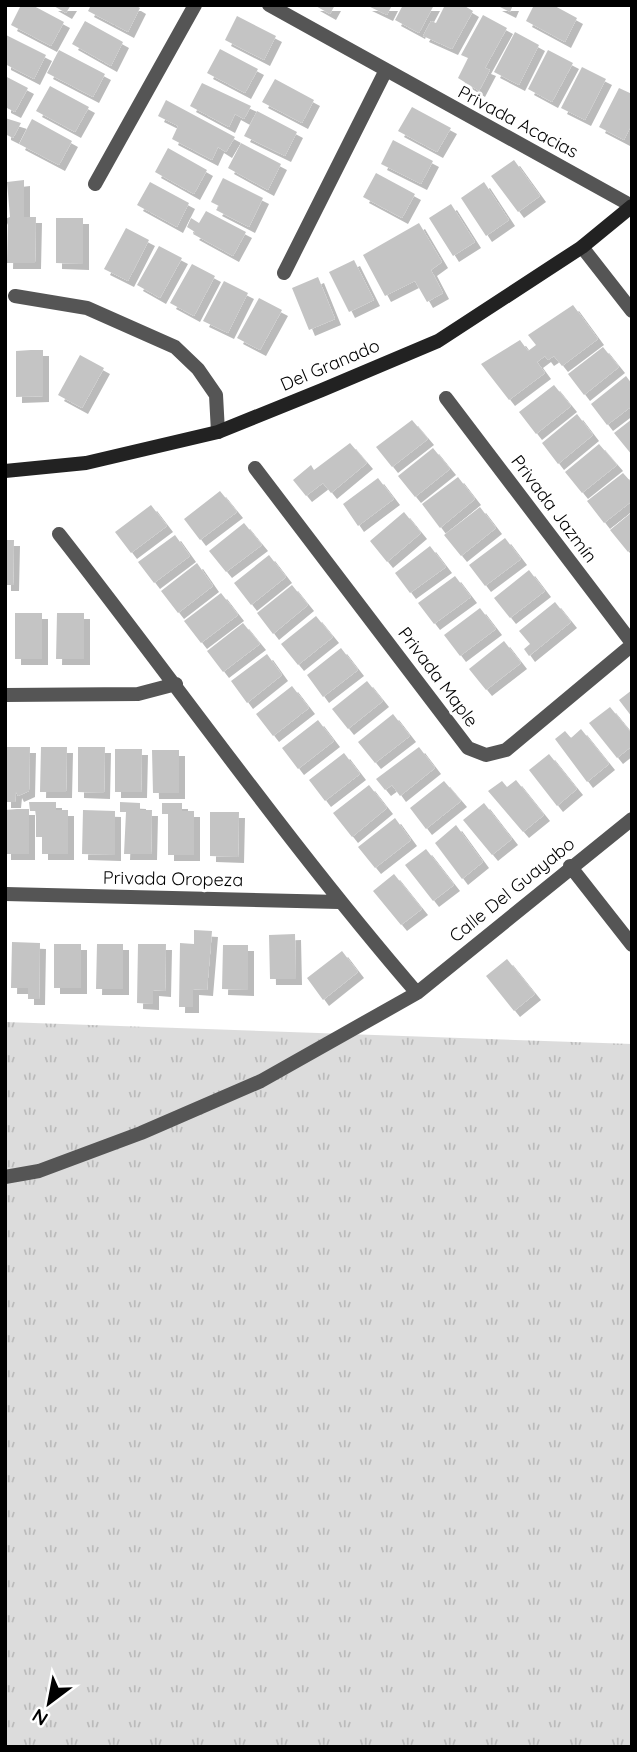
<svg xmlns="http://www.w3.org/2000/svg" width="637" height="1752" font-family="Quicksand,sans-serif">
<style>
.grass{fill:url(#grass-tufts)}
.building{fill:#c4c4c4;filter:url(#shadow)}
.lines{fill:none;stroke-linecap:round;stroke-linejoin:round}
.minor{stroke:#555;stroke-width:14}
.secondary{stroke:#222;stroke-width:14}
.labels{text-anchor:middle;stroke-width:6;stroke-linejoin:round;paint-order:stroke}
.street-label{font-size:18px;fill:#000;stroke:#fff}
</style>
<defs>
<pattern id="grass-tufts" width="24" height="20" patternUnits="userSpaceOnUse" patternTransform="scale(1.75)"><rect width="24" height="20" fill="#dcdcdc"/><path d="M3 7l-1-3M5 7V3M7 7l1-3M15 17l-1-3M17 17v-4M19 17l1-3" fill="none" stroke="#bbb"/></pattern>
<filter id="shadow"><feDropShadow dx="6" dy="6" stdDeviation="0" flood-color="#0004"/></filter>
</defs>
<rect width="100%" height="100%" fill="#fff"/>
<!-- grass -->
<path class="grass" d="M5,1022l627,22v703h-627z"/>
<!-- building -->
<path class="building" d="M21,5h11l32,17 -13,24 -40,-21z
M52,5h19l-5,8z
M91,5h44l5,3 -12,24 -40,-21z
M314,5h21l-5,9z
M366,5h26l-5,10z
M403,5h31l-15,28 -24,-13z
M445,5h18l10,6 -21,38 -29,-13 8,-15 5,2z
M496,5h17l-3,7z
M534,5h19l24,13 -12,24 -39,-21z
M483,15l24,13 -22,40 5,2 -11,21 -21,-13 10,-20 -7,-3z
M237,16l39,20 -12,24 -39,-20z
M85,21l38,21 -12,24 -39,-22z
M515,32l24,13 -20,40 -25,-13z
M6,35l40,20 -12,24 -29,-15z
M220,49l38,20 -13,24 -38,-20z
M59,50l46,24 -12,23 -46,-24z
M548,50l25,13 -21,39 -24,-13z
M582,67l24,12 -21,41 -24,-12z
M5,76l23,12 -13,24 -10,-5z
M275,79l39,21 -12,23 -40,-21z
M202,83l49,23 -7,13 -9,-5 -6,13 -39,-21z
M50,86l39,21 -14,25 -39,-21z
M619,88l13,6v30l-8,16 -25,-13z
M166,100l69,37 -9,15 -8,-5 -6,13 -40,-21 6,-13 -20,-10z
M412,107l39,21 -14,24 -39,-21z
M257,111l40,21 -12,24 -41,-20z
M5,118l16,5 -8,15 -8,-4z
M32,119l40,22 -13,24 -40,-21z
M393,140l40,21 -12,23 -40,-20z
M241,143l40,21 -13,26 -40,-22z
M168,148l39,22 -13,24 -39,-22z
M514,160l26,36 -22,16 -27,-36z
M376,173l39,21 -13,24 -39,-21z
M223,178l40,20 -14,29 -33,-17 3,-4 -8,-4z
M24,180v37h12l-1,46h-28l1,-40 -3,6v-10l5,-2 -3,-35z
M150,182l39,21 -12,24 -40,-22z
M484,182l25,38 -23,16 -25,-38z
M451,204l24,38 -22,14 -24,-38z
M206,211l40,21 -13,24 -40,-22 2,-2 -8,-5 4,-9 8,5z
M56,218h27v46l-27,-1z
M419,223l23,39 -11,8 12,23 -16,9 -12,-21 -30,15 -22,-41z
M126,228l23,12 -21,41 -24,-12z
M159,246l23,12 -22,40 -23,-13z
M354,260l20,40 -25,12 -20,-40z
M192,264l23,12 -21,40 -24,-13z
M318,277l17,42 -26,11 -17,-42z
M224,281l24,12 -20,40 -25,-12z
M259,298l23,12 -22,40 -23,-12z
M573,305l25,34 -36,27 -8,-10 -6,4 -3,-4 -8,6 8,11 -36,27 -28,-36 39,-24 8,11 8,-6 -8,-10z
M603,347l16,20 -35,28 -16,-21z
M31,350h12v46l-27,1v-46z
M80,355l24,13 -22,40 -24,-13z
M626,376l6,8v22l-25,19 -16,-21z
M554,385l17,21 -35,28 -17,-22z
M577,414l16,21 -35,29 -16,-21z
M632,419v36l-18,-22z
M412,420l16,19 -36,28 -16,-20z
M350,443l17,20 -36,30 -8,-10 -17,13 -13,-16 18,-15 3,5z
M599,444l18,21 -35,28 -17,-21z
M433,448l17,21 -35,28 -17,-21z
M623,473l9,10v18l-28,22 -17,-22z
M458,477l17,22 -35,29 -18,-24z
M378,478l16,21 -36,27 -15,-22z
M220,491l17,21 -37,28 -16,-21z
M151,505l16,21 -36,27 -16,-21z
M480,507l16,21 -35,28 -17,-21z
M404,512l17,21 -34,29 -17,-21z
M632,512v36l-4,4 -18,-22z
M244,523l18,22 -36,27 -17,-21z
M175,535l15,21 -36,27 -16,-21z
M505,538l16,21 -36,27 -16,-21z
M5,540h9l-1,45h-8z
M430,546l16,21 -36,26 -15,-20z
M269,555l17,22 -35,28 -17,-22z
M197,563l16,23 -35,27 -17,-22z
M529,570l16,21 -35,27 -16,-20z
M455,576l16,21 -37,27 -16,-21z
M292,585l16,20 -35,29 -16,-21z
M221,593l17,22 -37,28 -17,-22z
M555,602l16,20 -42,34 -5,-7 6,-5 -11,-13z
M480,608l16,21 -36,27 -16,-21z
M15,613h27v46h-27z
M57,613h27v46h-28z
M316,616l17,21 -35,28 -17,-21z
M243,623l17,21 -37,28 -16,-21z
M504,641l17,22 -35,27 -17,-21z
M341,648l17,22 -35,27 -16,-22z
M267,654l15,21 -35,28 -16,-22z
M367,681l16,20 -35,28 -16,-20z
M292,686l17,22 -36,28 -17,-22z
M632,690v27l-13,-17z
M610,707l22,27v12l-15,12 -28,-35z
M393,714l17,22 -35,27 -17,-21z
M318,720l16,21 -36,28 -16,-21z
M581,729l28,35 -22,18 -32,-43 10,-8 6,7z
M5,747h25l-1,44 -11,5 -2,-4 -1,10h-10z
M41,747h26l-1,45h-26z
M78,747h27l-1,46 -26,-1z
M419,747l16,21 -35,28 -8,-11 -7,5 -9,-11z
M115,749h27l-1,43h-26z
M152,750h27v43h-26z
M344,753l16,21 -35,27 -16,-21z
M549,754l28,35 -20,17 -28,-36z
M516,780l28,35 -21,17 -35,-41 14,-10 5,6z
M444,781l17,20 -35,28 -16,-21z
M369,785l18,23 -35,29 -19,-24z
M29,802h27v8h12v44h-26v-17h-6v-26h-6z
M120,802l20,1v7h12l-1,44h-27l2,-42h-6z
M162,803h20v8h12v44h-26v-41h-6z
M484,803l28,36 -20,16 -29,-35z
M17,809h12v45h-24v-44z
M83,810l32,1v44l-33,-1z
M210,812h29l-1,45 -28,-1z
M395,818l16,22 -36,28 -17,-21z
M456,825l27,37 -21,17 -27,-36z
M426,849l28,36 -21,16 -28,-36z
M394,874l28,35 -21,16 -28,-34z
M194,930l18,1 -5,59 -14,-1v18h-14l1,-64 14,1z
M295,934l1,45h-26l-1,-44z
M12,942l28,1 -1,56h-11v-11h-17z
M54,944h27v44h-27z
M97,944h26v45h-27z
M138,944h28l-1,47 -12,-1v14l-16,-1z
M223,945h25v45l-26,-1z
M342,951l16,21 -35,28 -16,-22z
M507,959l28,35 -21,17 -28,-35z"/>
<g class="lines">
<!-- minor -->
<path class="minor" d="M269,5l363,201
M95,184l100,-179
M582,247l50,64
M284,273l101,-201
M15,296l72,12 88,39 23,22 18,26 2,37
M446,398l186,245
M255,468l213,280 18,7 20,-5 126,-105
M59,534c120,153 231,312 358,459
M5,695l133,-1 38,-10
M570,866l62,79
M5,894l334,8
M5,1177l34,-6 102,-38 120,-52 156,-88 215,-174"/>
<!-- secondary -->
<path class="secondary" d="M5,471l81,-8 132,-31 104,-42 116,-49 144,-94 50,-41"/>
</g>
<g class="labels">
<!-- street labels -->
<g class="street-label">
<text transform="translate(518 122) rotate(28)" y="6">Privada Acacias</text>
<text transform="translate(330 365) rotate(-23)" y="6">Del Granado</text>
<text transform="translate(554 509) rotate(53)" y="6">Privada Jazmín</text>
<text transform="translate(438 677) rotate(53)" y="6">Privada Maple</text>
<text transform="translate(173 879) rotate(1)" y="6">Privada Oropeza</text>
<text transform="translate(512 890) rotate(-39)" y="6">Calle Del Guayabo</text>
</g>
</g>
<!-- border -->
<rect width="637" height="1752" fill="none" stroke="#000000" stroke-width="14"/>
<!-- north arrow -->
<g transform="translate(49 1703) rotate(212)" stroke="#ffffff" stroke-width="5" paint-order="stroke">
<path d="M0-5L12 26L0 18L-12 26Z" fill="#000000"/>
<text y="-10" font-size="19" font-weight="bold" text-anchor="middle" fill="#000000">N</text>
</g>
</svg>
